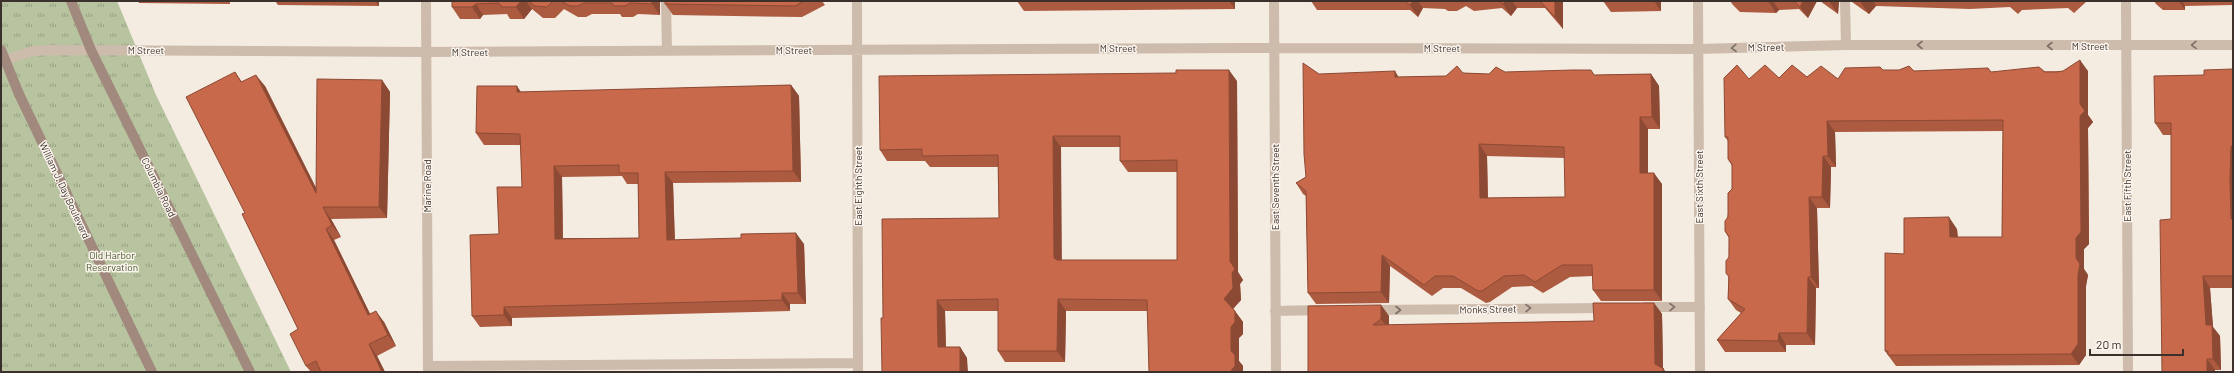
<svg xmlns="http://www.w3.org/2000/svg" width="2234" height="373" font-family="Barlow,sans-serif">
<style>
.park{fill:url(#park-tufts)}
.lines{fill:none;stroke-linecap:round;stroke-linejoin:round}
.street{stroke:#cdbbac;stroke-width:10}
.secondary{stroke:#a18a7d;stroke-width:10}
.wall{fill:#ac5a40;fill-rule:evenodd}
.shaded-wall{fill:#8c4a34}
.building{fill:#c8694b;stroke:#8c4a34;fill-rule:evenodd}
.oneway{stroke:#7d6f65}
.labels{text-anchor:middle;stroke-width:3;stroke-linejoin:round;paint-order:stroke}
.street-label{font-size:10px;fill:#3b302b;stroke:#fbf5ee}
.park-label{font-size:10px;fill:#4a5a2e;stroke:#fbf5ee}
</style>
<defs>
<pattern id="park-tufts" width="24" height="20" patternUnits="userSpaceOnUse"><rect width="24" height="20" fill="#b8c4a0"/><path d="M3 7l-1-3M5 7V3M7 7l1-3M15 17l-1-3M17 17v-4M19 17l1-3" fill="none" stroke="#97a083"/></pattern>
</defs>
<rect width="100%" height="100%" fill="#f4ebe1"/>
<!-- park -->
<path class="park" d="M1,1h116l39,94 135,277h-290z"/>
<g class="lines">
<!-- street -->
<path class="street" d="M426,1l2,370
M666,1l1,50
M857,1l1,371
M1274,1l2,371
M1698,1l2,371
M1845,1l1,44
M2126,1l2,371
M5,60l28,-9 18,-1 376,2 818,-4 453,1 148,-4h387
M1645,307h55
M1371,310l234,-2
M1275,311l46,-1
M428,366l430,-3"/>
<!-- secondary -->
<path class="secondary" d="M71,1l20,49 159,322
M1,50l18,44 133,278"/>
</g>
<!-- wall -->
<path class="wall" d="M138,1h92v3l-91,-1z
M275,1h104v5l-101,-1z
M452,1h208v14l-22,-1 -5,3h-11l-2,-3h-28l-6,3h-8l-14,-8 -9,9h-12l-11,-9 -8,10h-14l-3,-5 -24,1 -3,4h-20l-8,-12z
M665,1h157l3,4 -23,12 -129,-2 -8,-11z
M888,1h62l-62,1z
M1017,1h218v8l-211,2z
M1311,1h252v28l-18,-21h-28l-6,8 -9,-8 -28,3 -8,-5 -9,5h-9l-3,-2 -22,-1 -5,9 -8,-7h-93z
M1603,1h58v10l-50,1z
M1730,1h87l-9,17 -9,-9 -20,1 -3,3 -36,-1 -7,-7z
M1820,1h19l-1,13z
M1851,1h235v1l-12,11 -6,-5 -46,2 -4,4 -8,-7 -40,2 -94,-3 -7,8 -17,-12z
M2154,1h79v4l-48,1v4h-22l-7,-6z
M2233,69v219h-23l3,39 7,9 1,34h-6v2h-53l9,-153v-84h-8l-8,-12 49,-48z
M1883,70l31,1 77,1 97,-1v44l5,7 -5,6 1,116 -5,5v20l4,6 -2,11v69l-7,10 -183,1 -11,-15 19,-97 53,-25 1,8h44l1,-106 -168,1 1,35h-5l-1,41h-13l2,80h-3l-1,57h-29v7h-61l-8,-12 24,-27 -5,-3 -8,-11 1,-61 -4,-7 7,-42v-23l-4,-7v-18l-3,-4 24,-58 58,-2 31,2z
M235,72l7,10 23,4 51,102 66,-108 8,12 -3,126 -56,1 10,18 -7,3 36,74 14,8 12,24 -19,10 8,16h-74l-5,-6 -8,-37 -53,-116z
M1505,72l90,3 56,-1 8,12 1,43h-12v44l14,11v117h-61l-8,-11v-14l-23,1 -27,16 -11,-7 -20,1 -22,15 -4,1 -25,-15h-18l-11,8 -42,-30 -1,37 -73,1 -8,-11 -2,-97 -3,-2 -7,-11 10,-6 13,-103 80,3 47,-1 17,-3 26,1zM1487,156l78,2v39l-77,1z
M1237,81l1,183v8l5,8 -3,4 1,16 -8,9 10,13v12l-4,4v23l4,5v6h-94l-1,-61h-82l-1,51h-60l-7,-11v-40h-53l1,36h14l7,11 -84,-40 116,-100 -1,-51h-68l-5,-6h-38l-7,-11zM1061,147h59v14l8,11h49v88h-116z
M791,85l8,11 2,86 -128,1 2,57 129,4 2,60h-16v7l-278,7v8l-32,1 -8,-11 27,-82 23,-47 -1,-42h-37l-8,-12 45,-41zM622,176l5,8h11l1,54h-76l-1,-61z
M1654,303l8,11 1,54 3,4h-358l73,-67 8,11v9l205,-4z"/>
<!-- shaded-wall -->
<path class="shaded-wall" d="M375,1h4v5z
M521,1h5l6,8 -8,10 -8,-12z
M652,1h8v14l-8,-11z
M1229,1h6v8z
M1413,1h5l5,7 -5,9 -8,-12z
M1506,1h6l5,7 -6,8 -8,-12z
M1555,1h8v28l-8,-12z
M1654,1h7v10z
M1768,1h5l6,9 -3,3z
M1803,1h14l-9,17 -8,-11z
M1830,1h9l-1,13 -8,-11z
M1862,1h11l3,5 -7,8 -8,-11z
M2179,1h3l3,5v4z
M476,4l7,11 -3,4 -8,-12z
M2080,60l8,11v44l5,7 -5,6 1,116 -5,5v20l4,6 -2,11v69l-7,10 -8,-11 9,-250z
M1229,70l8,11 1,183v8l5,8 -3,4 1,16 -9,10 -8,-11 6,-38z
M1395,71l7,12 -7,-6z
M1651,74l8,12 1,43 -8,-12z
M256,75l9,11 59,118 -8,-11z
M382,80l8,12 -3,126 -8,-11z
M791,85l8,11 2,86 -8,-11z
M517,86l8,12 -8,-6z
M1640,117l8,12v55l-8,-11z
M1827,121l8,11 1,35 -8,-11z
M1053,136l8,11 1,122 -8,-11z
M1479,144l8,12 1,53 -8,-11z
M2231,146l2,4v72l-2,-3 -1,-40z
M1823,156l8,11 -1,41 -8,-11z
M554,166l8,11 1,73 -8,-11z
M665,172l8,11 2,68 -8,-11z
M1654,173l8,11v117l-8,-11z
M1809,197l8,11 2,80 -8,-11z
M323,207l8,12 10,18 -9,-12z
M1949,217l8,12 1,19 -8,-11z
M326,229l8,11 42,86 -8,-11z
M796,233l8,11 2,60 -8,-11z
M1382,255l8,11 -1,37 -8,-11z
M2203,276l7,12 3,39 7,9 1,34 -8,-11 -7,-34z
M1808,277l8,11 -1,57 -8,-12z
M782,293l8,11v7l-8,-11z
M1058,299l8,12 -1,51 -8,-11z
M937,300l8,11 1,47 -8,-11z
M1654,303l8,11 1,56 -8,-6z
M1381,305l8,11v14l-8,-11z
M504,307l8,11v8l-8,-11z
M376,311l8,11 12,24 -8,-11z
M1235,311l8,11v12l-4,4v23l4,5v6h-13l1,-21v-24z
M1779,333l7,12v7l-8,-11z
M369,344l8,12 8,16h-3z
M960,347l7,11 1,14h-8z
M2207,359l8,11v2h-8z"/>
<!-- building -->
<path class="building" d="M452,1h69l-5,6h-14l-3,-4 -23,1 -4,3h-20z
M528,1h25l-6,6 -12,-1z
M561,1h91v3l-22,-1 -5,3h-11l-2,-3h-28l-6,3h-8z
M665,1h139l-9,5 -130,-2z
M1405,1h8l-3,4z
M1499,1h7l-3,3z
M1540,1h15v16z
M1794,1h9l-3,6z
M2080,60v44l5,7 -5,5 1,116 -5,6v20l4,6 -2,11v69l-7,10 -163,1h-20v-4h-3v-98l19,1v-36l45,-1 1,20h52l1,-117 -176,1 1,35h-5l-1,41h-13l2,80h-3l-1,56h-28l-1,8 -61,-1 28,-31 -17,-10 1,-22 -3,-4v-12l3,-4v-20l-4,-6v-10l3,-4v-24l4,-4v-25l-4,-5v-22h-3l-1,-59 13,-13 12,14 16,-14 14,13 13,-13 15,12 14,-11 17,13 7,-11 35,-1 3,3h16l10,-4 5,5 74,-3 3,4 48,-5 6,5h11l7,-1z
M1303,63l16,11 76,-3v6l51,-1 11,-10 6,7 26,1 7,-7 9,5 67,-2h19l3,5 57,-1 1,43h-12v56h14v117h-61l-1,-25h-30l-27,17 -11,-7 -20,1 -22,15h-4l-25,-15h-18l-11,9 -42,-30 -1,37 -73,1 -2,-102 -10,-8 10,-6 -2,-23zM1479,144l85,3 1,50 -85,1z
M2233,69v77h-2l-1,33 1,40h2v57h-30l3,49h6l1,34h-6v13h-45l-2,-152 11,-1v-96h-16l-1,-47 50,-1v-5z
M1176,70h53l1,183v8l5,8 -3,4 1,15 -9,11 11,12v11l-4,5v24l4,4v11l-5,6h-81l-2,-72 -89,-1 -1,52h-59v-52l-61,1 1,47h22v25h-78l-1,-54h2l-1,-99 117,-1 -1,-63 -76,1v-7l-42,1 -1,-74 297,-3zM1053,136h67v25l57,-1v100h-120l-3,-2z
M235,72l6,10 15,-7 60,118 1,-114 65,1 -3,127h-56l9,18 -6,4 42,86 8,-4 12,24 -19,9 13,28h-61l-5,-11 -10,5 -16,-32 8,-5 -56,-115 3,-1 -59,-116z
M791,85l2,86 -128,1 2,68 74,-2v-4l55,-1 2,60h-16v7l-278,7v8l-32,1 -2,-81 29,-1 -2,-47h25l-2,-53 -44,-1 1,-47h40v6zM619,165v8h19l1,65 -84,1 -1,-73z
M1593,303h61l1,61 9,5 -3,3h-353v-66l73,-1v14l-8,6 221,-4z"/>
<!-- one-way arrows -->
<defs><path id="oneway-chevron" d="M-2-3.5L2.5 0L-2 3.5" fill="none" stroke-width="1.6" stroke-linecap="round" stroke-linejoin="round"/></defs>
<g class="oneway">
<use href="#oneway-chevron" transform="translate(1920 45) rotate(-180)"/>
<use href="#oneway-chevron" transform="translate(2194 45) rotate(179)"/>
<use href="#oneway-chevron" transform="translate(2050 46) rotate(-180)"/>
<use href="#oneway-chevron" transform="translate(1734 48) rotate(179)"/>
<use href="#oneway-chevron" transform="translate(1672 307) rotate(-1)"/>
<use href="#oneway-chevron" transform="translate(1528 308) rotate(-1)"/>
<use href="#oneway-chevron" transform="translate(1398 310)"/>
</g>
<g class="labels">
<!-- street labels -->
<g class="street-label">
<text x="2090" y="50">M Street</text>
<text transform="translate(1766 47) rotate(-1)" y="4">M Street</text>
<text x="1118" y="52">M Street</text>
<text x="1442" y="52">M Street</text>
<text x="146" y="54">M Street</text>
<text x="794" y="54">M Street</text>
<text x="470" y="56">M Street</text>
<text transform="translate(427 186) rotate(-90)" y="4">Marine Road</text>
<text transform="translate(858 186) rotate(-90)" y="4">East Eighth Street</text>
<text transform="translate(2127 186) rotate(-90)" y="4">East Fifth Street</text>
<text transform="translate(159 187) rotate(64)" y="4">Columbia Road</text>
<text transform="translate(1275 187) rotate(-90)" y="4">East Seventh Street</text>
<text transform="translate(1699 187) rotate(-90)" y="4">East Sixth Street</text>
<text transform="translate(65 190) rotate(65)" y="4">William J. Day Boulevard</text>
<text transform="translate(1488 309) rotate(-1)" y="4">Monks Street</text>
</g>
<!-- park labels -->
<g class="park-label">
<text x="112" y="259">Old Harbor<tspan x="112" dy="12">Reservation</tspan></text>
</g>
</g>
<!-- border -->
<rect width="2234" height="373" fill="none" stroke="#3b302b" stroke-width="4"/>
<!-- scale -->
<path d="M2090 349v6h93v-6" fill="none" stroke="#3b302b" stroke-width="2"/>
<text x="2096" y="349" font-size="12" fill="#3b302b" stroke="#fbf5ee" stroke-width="3" paint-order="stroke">20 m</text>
</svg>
